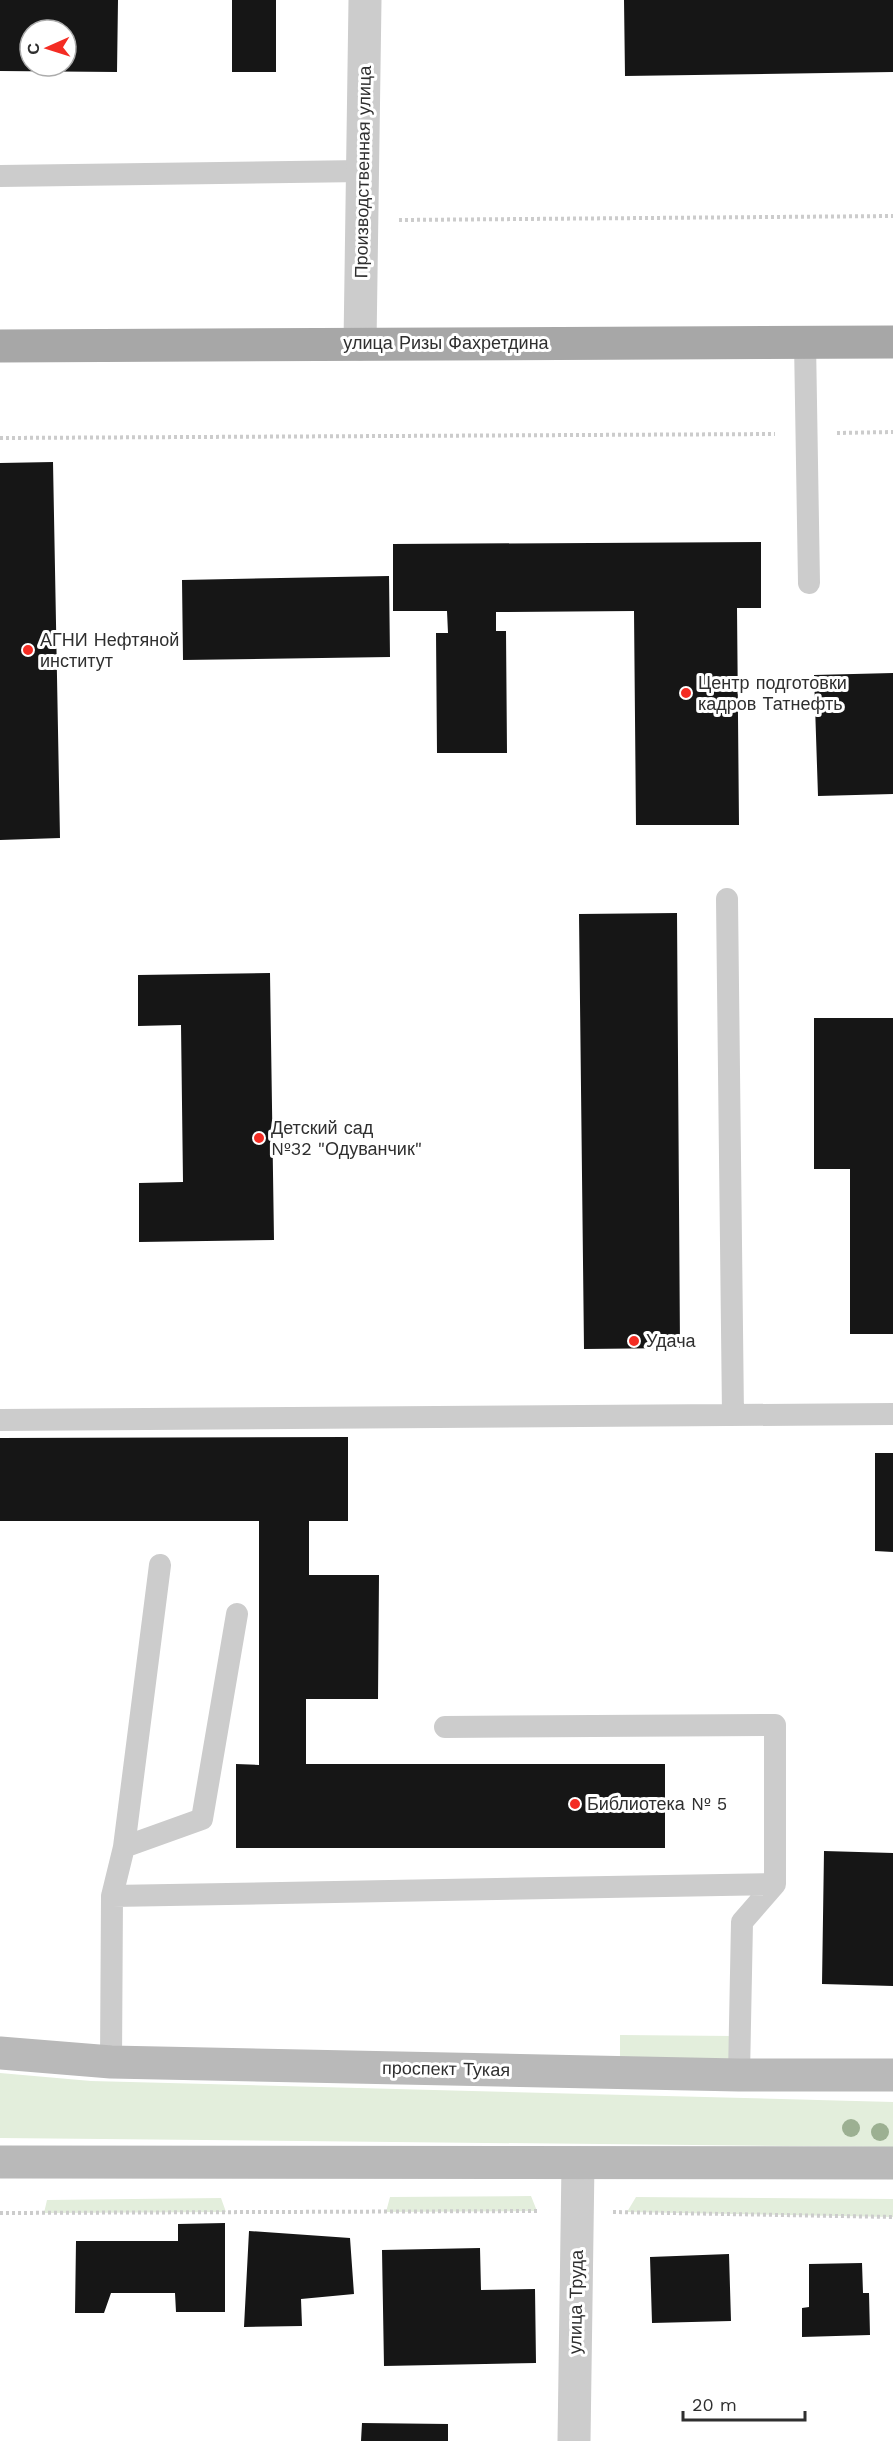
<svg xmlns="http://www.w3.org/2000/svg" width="893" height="2441" font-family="'Work Sans',sans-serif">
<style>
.green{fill:#e3eedc}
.building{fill:#161616;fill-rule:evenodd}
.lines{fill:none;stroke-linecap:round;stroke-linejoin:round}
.path{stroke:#ccc;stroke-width:4;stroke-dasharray:3 3;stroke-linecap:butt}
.service{stroke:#ccc;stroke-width:22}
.minor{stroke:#ccc;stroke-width:33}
.secondary{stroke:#b9b9b9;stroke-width:33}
.primary{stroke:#a7a7a7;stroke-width:33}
.tree{fill:#9cb092}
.poi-dot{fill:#f42c23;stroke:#fff;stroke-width:2}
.labels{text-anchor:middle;stroke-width:6;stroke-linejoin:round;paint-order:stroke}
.street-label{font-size:18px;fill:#2f2f2f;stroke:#fff}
.poi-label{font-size:18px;fill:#2f2f2f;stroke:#fff;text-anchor:start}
</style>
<rect width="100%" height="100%" fill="#fff"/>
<!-- green -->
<path class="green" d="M620,2035l113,1v23l-113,-1z
M0,2073l91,8 802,21v45l-893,-9z
M531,2196l6,15 -151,1 4,-15z
M636,2197l257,2v18l-266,-5z
M221,2198l5,14 -182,1 3,-13z"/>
<!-- building -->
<path class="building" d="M0,0h118l-1,72 -117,-1zM30,30h36v36h-36z
M232,0h44v72h-44z
M624,0h269v72l-268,4z
M53,462l7,376 -60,2v-377z
M761,542v66h-24l2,217h-103l-2,-214 -138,1v19h10l1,122h-70l-1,-120h12l-1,-22h-54v-67z
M389,576l1,81 -207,3 -1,-80z
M893,673v121l-75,2 -4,-121z
M677,913l3,435 -96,1 -5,-435z
M270,973l4,267 -135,2v-59l44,-1 -2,-157 -43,1v-51z
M814,1018h79v316h-43v-165h-36z
M348,1437v84h-39v54h70l-1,124h-72v65h359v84h-429v-84l23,1v-244h-259v-83z
M875,1453h18v99l-18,-1z
M824,1851l69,2v133l-71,-2z
M225,2223v89h-49l-1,-19h-64l-7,20h-29l1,-72h102v-17z
M249,2231l101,7 4,56 -53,5 1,27 -58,1z
M480,2248l1,42 54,-1 1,74 -152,3 -2,-116z
M729,2254l2,67 -79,2 -2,-66z
M862,2263l1,30h6l1,42 -68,2v-29l7,-1v-43z
M362,2423l86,1v17h-87z"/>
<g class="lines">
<!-- path -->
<path class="path" d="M399,220l494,-4
M837,433l56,-1
M0,438l775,-4
M613,2212l280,5
M0,2213l539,-2"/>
<!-- service -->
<path class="service" d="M0,176l363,-5
M805,342l4,241
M727,899l6,516
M0,1420l893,-6
M445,1727l330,-2v159l-33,38 -3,153
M124,1847l78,-28 35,-205
M112,1896l663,-12
M111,2062l1,-166 12,-49 36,-282"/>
<!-- minor -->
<path class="minor" d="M360,344l5,-344
M574,2441l4,-278"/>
<!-- secondary -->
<path class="secondary" d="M0,2053l111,9 628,13h154
M0,2162l893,1"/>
<!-- primary -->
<path class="primary" d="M0,346l893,-4"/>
</g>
<!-- trees -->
<g class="tree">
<circle cx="851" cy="2128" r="9"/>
<circle cx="880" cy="2132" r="9"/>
</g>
<!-- markers -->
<g class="poi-dot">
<circle cx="28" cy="650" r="6"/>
<circle cx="686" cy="693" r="6"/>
<circle cx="259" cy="1138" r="6"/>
<circle cx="634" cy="1341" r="6"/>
<circle cx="575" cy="1804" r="6"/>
</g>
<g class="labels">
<!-- street labels -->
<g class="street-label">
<text transform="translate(363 172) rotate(-89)" y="6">Производственная улица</text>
<text x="446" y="349">улица Ризы Фахретдина</text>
<text transform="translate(446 2069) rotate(1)" y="6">проспект Тукая</text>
<text transform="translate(576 2302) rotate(-89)" y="6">улица Труда</text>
</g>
<!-- poi labels -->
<g class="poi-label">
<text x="40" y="646">АГНИ Нефтяной<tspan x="40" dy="21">институт</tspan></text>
<text x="698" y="689">Центр подготовки<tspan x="698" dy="21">кадров Татнефть</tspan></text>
<text x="271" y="1134">Детский сад<tspan x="271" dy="21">№32 "Одуванчик"</tspan></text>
<text x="646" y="1347">Удача</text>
<text x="587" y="1810">Библиотека № 5</text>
</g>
</g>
<!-- north arrow -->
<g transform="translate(48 48) rotate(267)"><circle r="28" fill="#ffffff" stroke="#acacac" stroke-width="1.5"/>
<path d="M0-4.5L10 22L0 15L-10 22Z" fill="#f42c23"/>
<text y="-9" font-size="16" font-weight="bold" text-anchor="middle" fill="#2f2f2f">С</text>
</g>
<!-- scale -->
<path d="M683 2411v9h122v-9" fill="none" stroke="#2f2f2f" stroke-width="3"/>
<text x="692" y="2411" font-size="18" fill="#2f2f2f" stroke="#ffffff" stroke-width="4.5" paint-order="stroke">20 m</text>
</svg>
